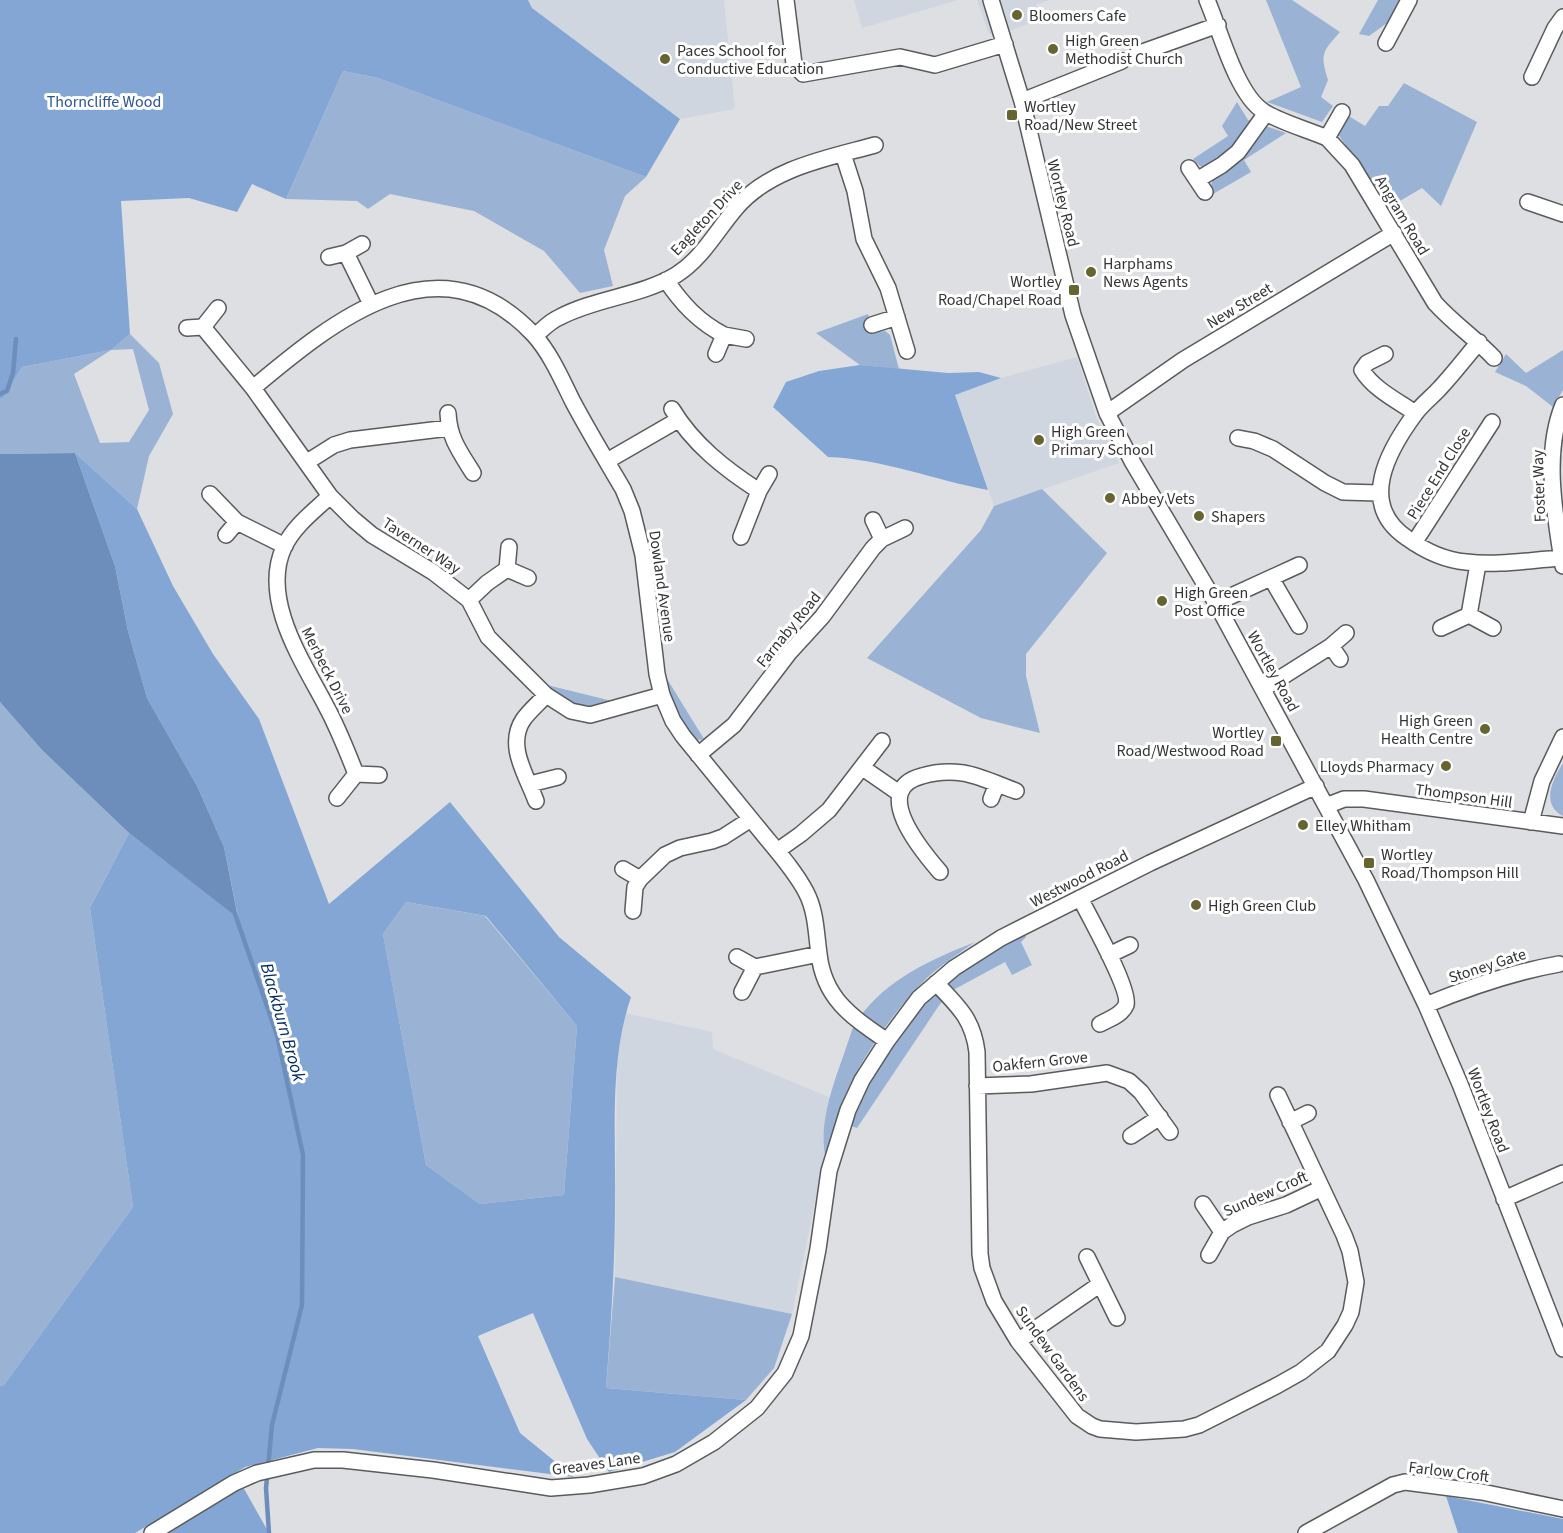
<svg xmlns="http://www.w3.org/2000/svg" width="1563" height="1533" font-family="'Source Sans 3',sans-serif">
<style>
.built{fill:#d0d6e0}
.green{fill:#9ab2d4;fill-rule:evenodd}
.forest{fill:#84a6d5;fill-rule:evenodd}
.water{fill:#6d8ebb}
.lines{fill:none;stroke-linecap:round;stroke-linejoin:round}
.stream{stroke:#6d8ebb;stroke-width:4.5}
.minor-casing{stroke:#595b5d;stroke-width:18}
.minor{stroke:#fff;stroke-width:15}
.poi-dot{fill:#666531;stroke:#fff;stroke-width:2}
.labels{text-anchor:middle;stroke-width:6;stroke-linejoin:round;paint-order:stroke}
.poi-label{font-size:16px;fill:#343435;stroke:#fff;text-anchor:start}
.park-label{font-size:16px;fill:#2b5691;stroke:#fff}
.street-label{font-size:16px;fill:#343435;stroke:#fff}
.water-label{font-size:18px;font-style:italic;fill:#002c63;stroke:#fff}
</style>
<rect width="100%" height="100%" fill="#dddfe2"/>
<!-- built -->
<path class="built" d="M528,0h196l11,109 -55,10 -148,-111z
M854,0h104l-96,28z
M977,0h72l-13,5 6,14 -36,13 -17,2z
M1077,357l19,60 23,46 -125,43 -39,-111 46,-17z
M625,1013l87,19 1,17 123,51 -44,214 -177,-37 2,-217z"/>
<!-- green -->
<path class="green" d="M1266,0h26l48,32c-18,20 -20,22 -12,48l-7,17 12,9 -11,16 -55,-20 34,-15z
M1378,0h22l-13,23 -18,13 -10,-2z
M343,71l35,7 268,99 -21,19 -21,54 9,36 -33,7 -36,-42 -70,-40 -84,-17 -22,15 -11,-8 -71,-2z
M1404,83l73,39 -36,84 -19,-18 -34,20 -50,-74 9,-19 18,11 14,-20h9z
M1237,102l11,18 38,13 -42,27 7,12 -38,22 -2,-9 2,-6 -7,-11 -6,-2 -7,-7 35,-23 -6,-10z
M868,314l5,19 12,-2 5,4 9,34 -39,-4 -44,-32z
M130,334l29,29 14,51 -24,42 -12,53 -62,-56 -75,1v-55l4,-2 18,-30 89,-17zM133,349l16,61 -20,32 -29,1 -26,-69 37,-24z
M1563,350v40l-10,17 -27,-21 -31,-14 11,-18 20,19z
M1042,489l65,64 -81,101v22l14,57 -59,-15 -114,-60 114,-128 13,-24z
M664,674l40,65 -6,1c-19,-11 -29,-45 -34,-66z
M547,685l65,16c-26,10 -46,4 -65,-16z
M0,702l42,48 87,83 -39,75 43,299 -129,178 -4,1z
M1563,763v53c-23,-12 -10,-37 0,-53z
M406,902l79,14 92,110 -13,169 -84,9 -54,-39 -43,-231z
M1025,932l1,5 -5,5 11,23 -20,10 -7,-13 -50,27 -15,15 -83,124 -6,-2c20,-59 59,-114 108,-152 20,-16 43,-29 66,-42z
M975,942c-18,13 -38,25 -54,42 -29,30 -55,68 -73,105 -11,22 -16,47 -22,70 -10,-40 14,-90 26,-129 24,-46 77,-70 123,-88z
M615,1277l177,37 -18,54 -28,32 -140,-12z"/>
<!-- forest -->
<path class="forest" d="M0,0h528l4,8 148,111 -34,58 -268,-99 -35,-7 -57,128 -34,-15 -15,28 -48,-14 -68,3 9,133 -19,16 -89,17 -18,30 -4,2z
M860,365l88,8 31,-1 22,6 -46,17 33,95c-54,-10 -105,-31 -160,-33l-55,-50 13,-25 33,-11z
M75,453l62,56 36,77 40,68 46,65 70,185 121,-102 109,135 72,60c-22,64 -15,136 -16,204 0,63 -4,124 -9,187l140,12 -71,52 -66,20 -22,-33 -54,-126 -55,23 42,97 54,44 -221,-28 -35,-1 -73,19 -110,66h-135v-147l4,-1 129,-178 -43,-299 39,-75 109,84 -14,-70 -27,-61 -50,-88 -19,-67 -13,-65zM406,902l80,14 91,110 -13,169 -84,9 -54,-39 -43,-231z
M243,1487l26,46h-102z
M1446,1496l117,23v14h-105z"/>
<!-- water -->
<path class="water" d="M75,453l40,113 13,65 19,67 50,88 27,61 14,71 -109,-85 -87,-83 -42,-48v-248z"/>
<g class="lines">
<!-- stream -->
<path class="stream" d="M0,394l7,-3 6,-18 3,-34
M235,914l42,121 26,120 -1,150 -30,120 -6,63 3,45"/>
<defs>
<path id="minor" d="M786,0l8,64 9,10 97,-17 35,8 70,-21
M991,0l31,101 51,214 34,98 26,50 83,140 150,277 60,125 34,79 103,265
M1207,0c13,30 29,93 56,111 16,11 46,19 64,27l25,27 83,138c18,20 40,35 59,55
M1386,43l23,-43
M1137,54l81,-29
M1532,77l23,-49 8,-11
M1022,101l100,-40
M1327,138l15,-26
M843,154l12,37 9,48 24,49 19,63
M1189,168l16,24
M1197,180l25,-15 16,-13 28,-39
M1528,202l35,12
M346,253l25,51
M329,257l17,-4 16,-9
M666,280c16,24 33,42 58,55
M872,325l25,-8
M203,327l50,61 77,108 23,23 19,16 61,37 36,28 19,37 58,58 25,16 19,4 72,-20
M187,328l16,-1 15,-19
M535,336c8,-7 15,-15 25,-19 36,-19 81,-21 116,-42 26,-16 41,-45 60,-67 34,-40 92,-50 139,-63
M1479,342c-13,15 -25,31 -39,46 -8,9 -18,16 -25,26 -28,38 -57,91 -8,124 18,13 36,22 59,24 32,4 63,-2 96,-4
M716,354l8,-19 22,4
M1385,354l-18,9 -5,7c11,19 36,31 53,43
M253,388c80,-67 186,-155 281,-53 17,19 28,45 39,67 16,30 33,58 50,87l9,22 11,44 14,119 5,21 11,26 10,15c25,31 51,62 76,93 16,20 35,40 47,63 10,19 10,40 13,62 5,45 33,63 68,87
M1563,405c-20,49 -8,110 0,161
M672,409c21,35 53,60 87,82
M448,413c1,25 12,39 25,60
M1107,413l76,-53 211,-127
M1238,438l16,3 19,8 52,34 18,9 36,1
M607,461l71,-41
M307,462l27,-17 16,-5 99,-12
M210,494l27,28 48,24
M330,496c-17,16 -36,30 -46,51 -24,52 19,115 42,159 12,22 21,45 30,68l-19,24
M873,520l9,19
M226,535l11,-13
M741,537l18,-46 10,-17
M1414,543l78,-121
M509,547l-2,22 21,9
M1478,564l-9,51 24,13
M1271,578l28,48
M469,600l18,-17 20,-14
M1216,603l83,-38
M1441,628l28,-13
M1331,646l9,13
M1263,689l68,-43 15,-13
M698,755l36,-30 55,-72 33,-36 51,-69 9,-9 23,-11
M863,768l36,25
M356,774l23,1
M530,784l28,-7
M991,799l6,-15
M536,801c-9,-25 -30,-55 -13,-81 6,-9 16,-17 23,-25
M1326,806l18,-7h20l199,27
M1531,822l11,-41 21,-44
M777,851l24,-17 28,-24 53,-69
M623,869l17,10
M940,872c-19,-22 -70,-83 -18,-96 13,-4 27,-5 41,-3 18,3 36,12 53,18
M1080,898c9,18 51,92 46,107 -4,10 -17,14 -26,19
M633,911l2,-24 5,-8 25,-24 15,-7 32,-7 11,-4 28,-18
M1109,955l21,-10
M737,957l18,10 64,-13
M936,983c22,23 37,36 41,69l3,202 2,14 12,33 24,40 59,75 15,10 8,3 36,3 48,-3 15,-4 79,-40 23,-13 27,-21 17,-26 6,-13 5,-30 -6,-31 -6,-16 -66,-140
M742,992l13,-25
M1426,1005c44,-18 87,-33 133,-41
M977,1086l54,-2 76,-11 22,8 12,11 29,40
M1290,1122l18,-9
M1131,1136l29,-19
M1504,1199l59,-26
M1203,1204l19,28
M1209,1255l13,-23 10,-7 16,-8 38,-12 36,-17
M1087,1257l30,61
M1018,1341l81,-56
M152,1533l82,-50 23,-10 57,-13h29l90,10 118,18 38,-3 54,-9 33,-12 38,-22 43,-34 28,-35 16,-37 17,-87 11,-78 19,-61 14,-30 25,-39 32,-43 35,-30 47,-30 149,-75 166,-77
M1306,1533l87,-48 12,-3 77,10 81,17"/>
</defs>
<!-- minor casing -->
<use href="#minor" class="minor-casing"/>
<!-- minor -->
<use href="#minor" class="minor"/>
</g>
<!-- markers -->
<g class="poi-dot">
<circle cx="1017" cy="15" r="6"/>
<circle cx="1053" cy="49" r="6"/>
<circle cx="665" cy="59" r="6"/>
<rect x="1006" y="109" width="12" height="12" rx="3"/>
<circle cx="1091" cy="272" r="6"/>
<rect x="1068" y="284" width="12" height="12" rx="3"/>
<circle cx="1039" cy="440" r="6"/>
<circle cx="1110" cy="498" r="6"/>
<circle cx="1199" cy="516" r="6"/>
<circle cx="1162" cy="601" r="6"/>
<circle cx="1485" cy="729" r="6"/>
<rect x="1270" y="735" width="12" height="12" rx="3"/>
<circle cx="1446" cy="766" r="6"/>
<circle cx="1303" cy="825" r="6"/>
<rect x="1363" y="857" width="12" height="12" rx="3"/>
<circle cx="1196" cy="905" r="6"/>
</g>
<g class="labels">
<!-- poi labels -->
<g class="poi-label">
<text x="1029" y="21">Bloomers Cafe</text>
<text x="1065" y="46">High Green<tspan x="1065" dy="18">Methodist Church</tspan></text>
<text x="677" y="56">Paces School for<tspan x="677" dy="18">Conductive Education</tspan></text>
<text x="1024" y="112">Wortley<tspan x="1024" dy="18">Road/New Street</tspan></text>
<text x="1103" y="269">Harphams<tspan x="1103" dy="18">News Agents</tspan></text>
<text x="1062" y="287" text-anchor="end">Wortley<tspan x="1062" dy="18">Road/Chapel Road</tspan></text>
<text x="1051" y="437">High Green<tspan x="1051" dy="18">Primary School</tspan></text>
<text x="1122" y="504">Abbey Vets</text>
<text x="1211" y="522">Shapers</text>
<text x="1174" y="598">High Green<tspan x="1174" dy="18">Post Office</tspan></text>
<text x="1473" y="726" text-anchor="end">High Green<tspan x="1473" dy="18">Health Centre</tspan></text>
<text x="1264" y="738" text-anchor="end">Wortley<tspan x="1264" dy="18">Road/Westwood Road</tspan></text>
<text x="1434" y="772" text-anchor="end">Lloyds Pharmacy</text>
<text x="1315" y="831">Elley Whitham</text>
<text x="1381" y="860">Wortley<tspan x="1381" dy="18">Road/Thompson Hill</tspan></text>
<text x="1208" y="911">High Green Club</text>
</g>
<!-- park labels -->
<g class="park-label">
<text x="104" y="107">Thorncliffe Wood</text>
</g>
<!-- street labels -->
<g class="street-label">
<text transform="translate(1064 203) rotate(76)" y="6">Wortley Road</text>
<text transform="translate(1403 215) rotate(59)" y="6">Angram Road</text>
<text transform="translate(706 217) rotate(-47)" y="6">Eagleton Drive</text>
<text transform="translate(1239 305) rotate(-31)" y="6">New Street</text>
<text transform="translate(1438 473) rotate(-58)" y="6">Piece End Close</text>
<text transform="translate(1538 486) rotate(-92)" y="6">Foster Way</text>
<text transform="translate(422 545) rotate(33)" y="6">Taverner Way</text>
<text transform="translate(663 586) rotate(82)" y="6">Dowland Avenue</text>
<text transform="translate(788 629) rotate(-51)" y="6">Farnaby Road</text>
<text transform="translate(328 670) rotate(63)" y="6">Merbeck Drive</text>
<text transform="translate(1274 671) rotate(61)" y="6">Wortley Road</text>
<text transform="translate(1464 795) rotate(8)" y="6">Thompson Hill</text>
<text transform="translate(1079 878) rotate(-27)" y="6">Westwood Road</text>
<text transform="translate(1487 965) rotate(-18)" y="6">Stoney Gate</text>
<text transform="translate(1040 1061) rotate(-6)" y="6">Oakfern Grove</text>
<text transform="translate(1489 1110) rotate(69)" y="6">Wortley Road</text>
<text transform="translate(1265 1193) rotate(-24)" y="6">Sundew Croft</text>
<text transform="translate(1053 1353) rotate(54)" y="6">Sundew Gardens</text>
<text transform="translate(596 1463) rotate(-8)" y="6">Greaves Lane</text>
<text transform="translate(1449 1471) rotate(7)" y="6">Farlow Croft</text>
</g>
<!-- water labels -->
<g class="water-label">
<text transform="translate(283 1022) rotate(74)" y="6">Blackburn Brook</text>
</g>
</g>
</svg>
